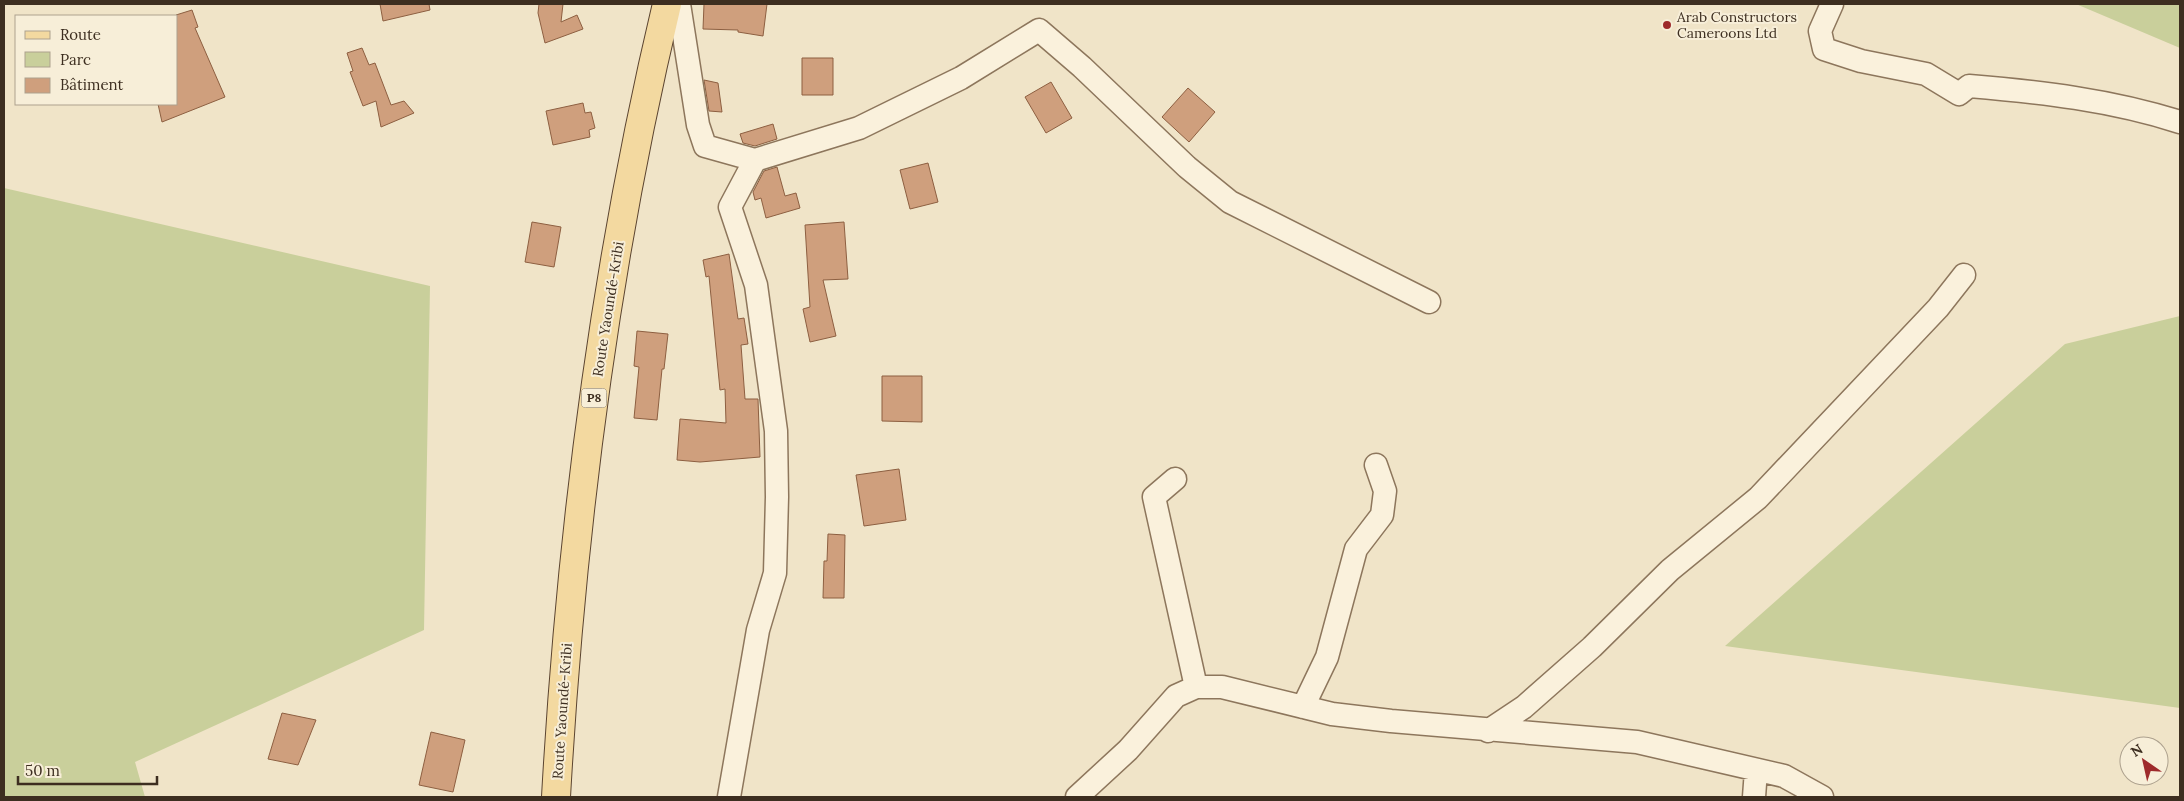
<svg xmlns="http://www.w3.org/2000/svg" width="2184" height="801" font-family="Lora,serif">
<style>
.green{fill:#c9cf9b}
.building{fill:#cf9f7d;stroke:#8d5f41}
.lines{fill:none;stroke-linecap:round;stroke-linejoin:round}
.minor-casing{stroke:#8d765c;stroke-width:25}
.major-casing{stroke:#5b4430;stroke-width:30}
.minor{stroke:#faf1dc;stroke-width:22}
.major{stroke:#f3d9a0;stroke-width:28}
.poi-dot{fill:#9e2a2b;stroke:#f7eed8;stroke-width:2}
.labels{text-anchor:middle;stroke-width:4;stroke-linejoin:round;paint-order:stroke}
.shield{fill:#f7eed8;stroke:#756857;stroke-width:1}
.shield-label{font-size:12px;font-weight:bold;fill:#3d2e20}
.poi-label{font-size:14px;fill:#3d2e20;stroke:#f7eed8;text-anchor:start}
.street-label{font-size:14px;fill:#3d2e20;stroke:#f7eed8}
</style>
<rect width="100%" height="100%" fill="#f0e4c8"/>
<!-- green -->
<path class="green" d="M2076,4h104v44z
M4,188l426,98 -6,344 -289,132 10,35h-141z
M2180,316v392l-455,-62 340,-302z"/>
<!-- building -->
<path class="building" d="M380,4h49l1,6 -47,11z
M539,4h24l-2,18 16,-7 6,14 -38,14 -7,-30z
M704,4h63l-4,32 -25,-4v-2l-35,-1z
M192,10l6,17 -3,1 30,69 -63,25 -4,-18h18v-89z
M362,48l7,17 6,-2 16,42 13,-4 10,12 -33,14 -5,-26 -13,5 -13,-34 3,-1 -6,-18z
M802,58h31v37h-31z
M704,80l14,3 4,29 -13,-1z
M1051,82l21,36 -26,15 -21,-36z
M1188,88l27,24 -26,30 -27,-25z
M583,103l2,10 6,-1 4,16 -6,2 1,7 -37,8 -7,-34z
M773,124l4,15 -22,7 -12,-3 -3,-9z
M928,163l10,39 -28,7 -10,-39z
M777,167l8,29 11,-3 4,15 -34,10 -5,-20 -6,2 -2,-8 11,-21z
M532,222l29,5 -7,40 -29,-5z
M844,222l4,57 -25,1 13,56 -26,6 -7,-33 7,-2 -5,-82z
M729,254l9,65 6,-1 4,26 -7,1 4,54h13l2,58 -60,5 -23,-2 3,-41 46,4 -1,-34 -5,1 -11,-114 -3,1 -3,-17z
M637,331l31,3 -4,35h-2l-5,51 -23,-2 5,-51 -5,-1z
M882,376h40v46l-40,-1z
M899,469l7,51 -42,6 -8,-51z
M828,534l17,1 -1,63h-21l1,-37h3z
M282,713l34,7 -18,45 -30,-6z
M431,732l34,8 -12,52 -34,-7z"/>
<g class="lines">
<defs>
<path id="minor" d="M679,4l19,121 7,21 50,14 104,-32 102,-50 78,-48 43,37 105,100 43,35 199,100
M1832,4l-12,27 4,18 37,12 65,13 33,20 10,-8c72,6 142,14 211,36
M1175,479l-21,18 42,190
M1303,707l24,-50 29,-108 26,-34 3,-24 -9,-26
M1488,731l36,-24 68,-60 78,-77 88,-72 180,-190 26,-33
M729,797l29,-167 17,-57 2,-76 -1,-66 -20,-146 -26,-78 25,-47
M1077,797l51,-47 48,-54 20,-9h26l110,27 59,7 246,21 147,34 38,21
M1754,797l2,-27"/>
<path id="major" d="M556,797c15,-266 49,-533 111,-793"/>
</defs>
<!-- minor casing -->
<use href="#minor" class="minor-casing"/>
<!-- major casing -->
<use href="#major" class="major-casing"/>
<!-- minor -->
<use href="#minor" class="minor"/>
<!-- major -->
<use href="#major" class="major"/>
</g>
<!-- markers -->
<circle class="poi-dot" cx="1667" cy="25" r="5"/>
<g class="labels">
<!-- shield labels -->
<rect class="shield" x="581.5" y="388.5" width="25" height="19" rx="4"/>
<g class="shield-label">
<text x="594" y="402">P8</text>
</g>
<!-- poi labels -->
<g class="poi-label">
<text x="1677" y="22">Arab Constructors<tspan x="1677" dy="16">Cameroons Ltd</tspan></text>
</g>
<!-- street labels -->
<g class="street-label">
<text transform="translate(608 309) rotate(-81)" y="5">Route Yaoundé-Kribi</text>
<text transform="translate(562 711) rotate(-86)" y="5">Route Yaoundé-Kribi</text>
</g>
</g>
<!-- border -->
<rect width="2184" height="801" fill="none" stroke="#3d2e20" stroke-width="10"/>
<!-- legend -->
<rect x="15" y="15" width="162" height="90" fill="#f7eed8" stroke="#ada18e"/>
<rect x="25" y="31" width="25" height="8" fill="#f3d9a0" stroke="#ada18e"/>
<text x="60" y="40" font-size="15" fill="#3d2e20">Route</text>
<rect x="25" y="52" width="25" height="15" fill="#c9cf9b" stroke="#ada18e"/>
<text x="60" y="65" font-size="15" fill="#3d2e20">Parc</text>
<rect x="25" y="78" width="25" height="15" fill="#cf9f7d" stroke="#ada18e"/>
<text x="60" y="90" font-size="15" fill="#3d2e20">Bâtiment</text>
<!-- north arrow -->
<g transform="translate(2144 761) rotate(326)"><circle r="24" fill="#f7eed8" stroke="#ada18e"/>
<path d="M0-4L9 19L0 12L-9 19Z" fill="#9e2a2b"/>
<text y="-8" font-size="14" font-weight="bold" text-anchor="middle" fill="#3d2e20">N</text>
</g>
<!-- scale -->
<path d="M18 776v8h139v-8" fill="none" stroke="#3d2e20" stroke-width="2.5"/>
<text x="25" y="776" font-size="15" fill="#3d2e20" stroke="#f7eed8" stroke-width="4" paint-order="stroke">50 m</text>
</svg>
